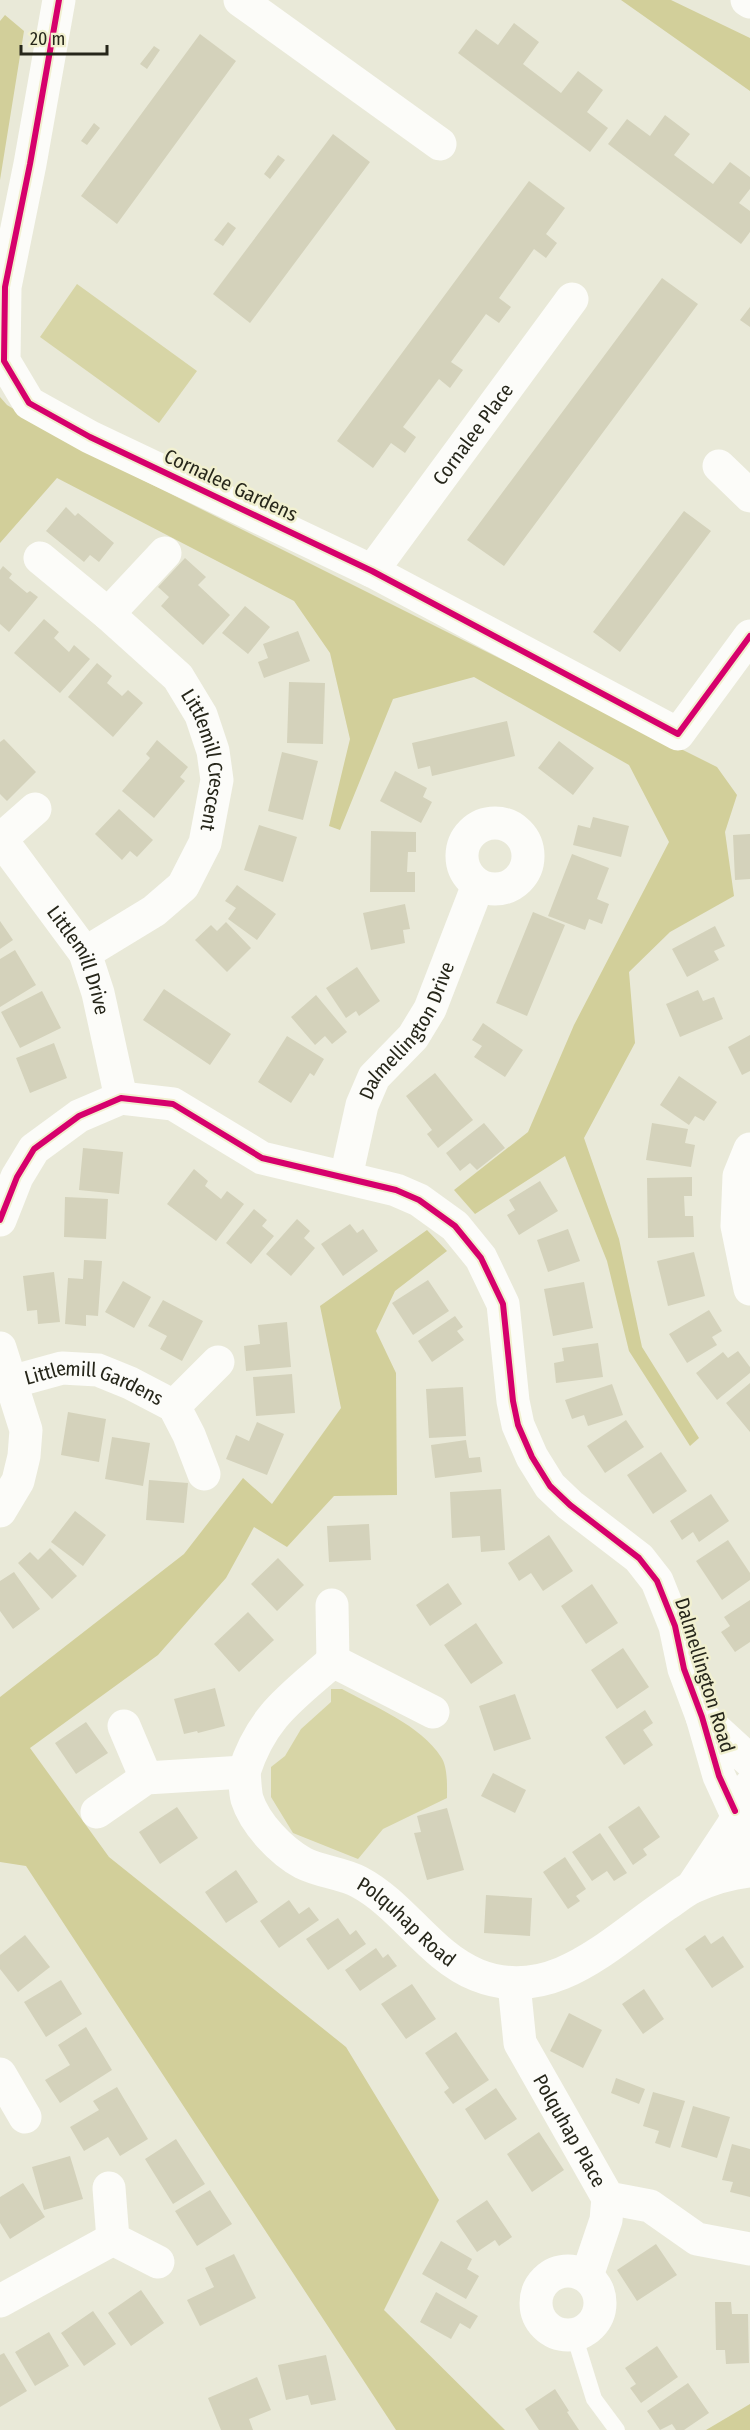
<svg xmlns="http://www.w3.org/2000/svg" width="750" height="2430" font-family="'Fira Sans Condensed',sans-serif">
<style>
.green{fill:#d7d5a6}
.forest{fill:#d2cf9a}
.building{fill:#d4d2bb}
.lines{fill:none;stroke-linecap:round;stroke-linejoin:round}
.lane{stroke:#fcfcf9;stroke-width:16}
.street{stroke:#fcfcf9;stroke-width:33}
.secondary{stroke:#fcfcf9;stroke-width:33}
.cycleway-casing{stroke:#f1f0d0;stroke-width:10}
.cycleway{stroke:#d6006c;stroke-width:6}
.labels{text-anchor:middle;stroke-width:5;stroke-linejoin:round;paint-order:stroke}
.street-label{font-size:20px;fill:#26261a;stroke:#f1f0d0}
</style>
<rect width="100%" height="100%" fill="#e9e9d8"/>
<!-- green -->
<path class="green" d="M77,284l120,87 -38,52 -119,-86z
M331,1689h11c31,17 80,37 99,68 7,10 6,29 6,41l-64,31 -25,30 -65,-26 -22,-36v-30l14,-11 16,-27 30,-27z"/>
<!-- forest -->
<path class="forest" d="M621,0h50l79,38v53z
M5,15l19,16 -24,149v-159z
M0,397l7,8 72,43 638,319 20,28 -12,37 9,64 -64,36 -41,40 6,71 -51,95 35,101 23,108 57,91 -9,8 -61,-95 -22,-90 -42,-105 -90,58 -21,-24 74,-58 46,-107 95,-183 -40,-77 -155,-88 -81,22 -53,131 -11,-4 21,-87 -20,-86 -36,-52 -237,-123 -57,65z
M427,1230l20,21 -52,40 -19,40 20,42 1,122 -63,1 -47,51 -33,-20 -28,51 -68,77 -128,93 79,109 237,190 93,153 -55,110 121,120h-109l-370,-564 -26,-4v-165l184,-143 59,-76 29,26 69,-96 -21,-102z
M750,2404v26h-44z"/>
<!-- building -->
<path class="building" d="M514,23l25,19 -16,22 38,29 17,-22 25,19 -16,22 21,16 -18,24 -132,-99 18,-24 22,16z
M200,34l36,27 -119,163 -36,-28z
M154,46l6,4 -13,19 -7,-5z
M665,115l25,19 -16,21 39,29 17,-22 20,15v12l-11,14 11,8v21l-9,12 -133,-100 19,-25 23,17z
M94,123l6,5 -13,17 -6,-4z
M333,134l37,28 -120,161 -37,-29z
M278,155l7,5 -15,19 -6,-5z
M529,181l36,27 -19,26 11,9 -11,15 -12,-9 -35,49 12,9 -12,16 -13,-9 -35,48 12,8 -13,18 -11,-9 -36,48 13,10 -11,16 -14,-10 -18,25 -36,-27z
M228,222l8,6 -13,18 -9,-6z
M662,278l36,26 -194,262 -37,-26z
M750,307v20l-10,-7z
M66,507l9,9 3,-3 36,30 -15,19 -9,-7 -6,7 -38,-31z
M684,511l27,20 -91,121 -27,-20z
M185,558l21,19 -8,8 32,30 -27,30 -42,-39 8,-9 -11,-10z
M3,566l9,8 -3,4 18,15 3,-2 8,6 -29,35 -9,-8v-54z
M245,606l25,21 -22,27 -26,-21z
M44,619l15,13 -5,6 15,14 5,-7 16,14 -30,34 -46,-40z
M298,631l12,30 -46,17 -6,-16 10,-4 -5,-14z
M97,663l15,13 -5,7 15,13 6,-6 15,13 -30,34 -45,-40z
M289,682l36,1 -2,61 -36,-1z
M507,721l8,35 -83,20 -2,-10 -12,3 -6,-26z
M4,739l32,33 -29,29 -7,-7v-52z
M157,740l31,27 -8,10 5,4 -31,37 -32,-27 28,-33 -4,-4z
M559,741l35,27 -21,27 -35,-27z
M282,752l36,9 -15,59 -35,-9z
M395,771l32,17 -4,9 9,5 -11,21 -41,-22z
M119,809l34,31 -16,17 -7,-6 -8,9 -27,-26z
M593,817l36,9 -8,31 -48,-12 5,-20 12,3z
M259,825l38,12 -14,45 -39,-12z
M371,831l45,1v20h-8l-1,20h8v20h-45z
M750,834v45l-15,1 -2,-45z
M572,854l37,14 -12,31 12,5 -7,20 -13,-5 -4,11 -37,-14z
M237,885l39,29 -19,26 -29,-21 8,-11 -11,-7z
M405,904l5,25 -7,1 2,13 -34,7 -8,-37z
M533,912l32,13 -38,91 -31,-13z
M0,921l13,19 -13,9z
M226,922l25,26 -24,24 -32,-32 16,-15 6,6z
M715,926l10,20 -11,5 5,9 -32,17 -15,-28z
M15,950l21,35 -36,22v-48z
M357,967l23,34 -21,15 -3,-5 -10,7 -20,-30z
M164,989l67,45 -21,31 -67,-45z
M698,990l5,11 11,-4 9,22 -43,18 -14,-33z
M42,991l19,37 -41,20 -19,-36z
M316,995l31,37 -15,12 -7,-8 -10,9 -24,-28z
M483,1023l40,27 -18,27 -31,-20 8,-11 -10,-6z
M750,1035v36l-8,4 -14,-28z
M287,1036l37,23 -10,17 -4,-3 -19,30 -33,-21z
M54,1043l13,35 -37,15 -14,-35z
M435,1073l38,47 -35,28 -11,-14 5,-4 -26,-34z
M679,1076l38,26 -13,19 -9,-5 -6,9 -29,-20z
M484,1123l21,25 -28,22 -7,-7 -10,8 -14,-18z
M652,1123l36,6 -3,14 10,2 -4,22 -45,-7z
M83,1148l40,4 -4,42 -40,-4z
M194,1169l14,12 -3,5 16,13 6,-8 17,13 -28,37 -49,-37z
M692,1177v19h-8l1,20h8l1,21 -46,1 -1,-60z
M540,1181l18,30 -39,24 -12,-20 8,-5 -6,-10z
M65,1197l43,2 -2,40 -42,-2z
M254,1209l13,11 -5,6 12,10 -23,28 -25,-21z
M297,1219l13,12 -6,7 11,10 -24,28 -25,-22z
M350,1224l7,9 6,-4 15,22 -35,25 -22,-32z
M568,1229l12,32 -32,11 -11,-32z
M694,1252l11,44 -37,10 -11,-45z
M84,1260l18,1 -4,55 -12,-1v11l-21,-2 3,-46 15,1z
M54,1272l6,50 -22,2 -1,-14 -10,1 -4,-35z
M428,1280l21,31 -36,24 -21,-32z
M123,1281l28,16 -17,31 -29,-16z
M584,1282l9,46 -40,8 -9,-47z
M163,1300l40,21 -21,40 -22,-12 7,-13 -19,-10z
M709,1310l13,21 -10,6 5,8 -30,18 -18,-29z
M455,1316l8,11 -6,4 7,9 -32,22 -14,-21z
M287,1322l4,45 -45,4 -2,-25 16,-2 -2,-19z
M598,1343l5,34 -47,6 -2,-20 10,-2 -2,-13z
M738,1351l12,16v6l-33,27 -21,-27 27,-21 5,6z
M292,1374l3,39 -39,3 -3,-39z
M750,1383v49l-24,-29z
M612,1384l11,31 -35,11 -4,-11 -12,4 -7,-19z
M463,1387l3,49 -37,2 -3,-49z
M68,1412l38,7 -7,43 -38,-7z
M626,1420l18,27 -39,26 -18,-27z
M257,1422l27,12 -17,41 -41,-16 10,-24 13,6z
M112,1437l38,6 -7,43 -38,-7z
M466,1440l3,18 11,-1 2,15 -47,6 -4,-33z
M661,1452l26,39 -34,23 -26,-39z
M149,1480l39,3 -4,40 -38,-3z
M501,1489l4,61 -24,2 -1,-16 -28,2 -2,-46z
M711,1494l18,27 -30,21 -6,-10 -11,8 -12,-19z
M75,1511l31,24 -23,31 -32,-24z
M369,1524l2,36 -42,2 -2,-36z
M549,1535l24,36 -30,20 -12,-18 -12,8 -11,-18z
M728,1540l22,33v7l-28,20 -26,-39z
M50,1548l27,28 -25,23 -34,-36 12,-11 8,8z
M278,1558l26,27 -27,26 -26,-27z
M14,1572l26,37 -27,20 -13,-18v-30z
M448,1583l14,21 -32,22 -14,-21z
M592,1584l26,39 -32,21 -25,-38z
M750,1600v42l-15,10 -14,-20 9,-6 -6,-9z
M248,1612l26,28 -35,32 -25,-28z
M476,1623l27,40 -32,21 -27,-39z
M623,1648l26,39 -32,22 -26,-39z
M215,1688l10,38 -27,7 -1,-2 -13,3 -10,-35z
M515,1694l16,45 -37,12 -15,-45z
M645,1710l8,13 -10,7 10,15 -29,20 -19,-28z
M86,1722l22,31 -32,21 -21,-31z
M493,1773l33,17 -11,23 -34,-17z
M639,1806l21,31 -17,12 4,6 -14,10 -25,-38z
M177,1807l21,31 -38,26 -21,-32z
M447,1808l17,62 -37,10 -13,-47 7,-1 -4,-16z
M600,1833l27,40 -13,8 -7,-10 -15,10 -20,-29z
M565,1857l21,32 -10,7 4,5 -12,8 -25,-37z
M236,1870l22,32 -32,21 -21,-31z
M486,1895l46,3 -2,38 -46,-3z
M289,1900l10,14 10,-7 10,13 -40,28 -19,-27z
M338,1918l12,17 6,-5 10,14 -38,26 -22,-31z
M25,1935l25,32 -32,25 -18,-23v-14z
M705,1935l6,9 12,-8 21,31 -32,21 -27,-39z
M376,1948l7,10 5,-4 9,12 -37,25 -15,-21z
M61,1980l21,34 -36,23 -22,-35z
M412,1984l24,35 -30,20 -25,-35z
M644,1989l20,30 -21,15 -21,-30z
M569,2013l33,17 -19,38 -33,-17z
M86,2027l26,43 -52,33 -15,-23 25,-15 -12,-20z
M456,2032l33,48 -36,24 -9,-12 5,-4 -24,-35z
M616,2078l29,11 -6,15 -28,-11z
M117,2087l31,52 -28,17 -12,-19 -24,14 -14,-24 29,-17 -6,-9z
M496,2088l21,31 -32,21 -20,-31z
M653,2092l32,9 -15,47 -15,-5 4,-12 -16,-5z
M693,2106l37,11 -13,41 -36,-11z
M539,2132l25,38 -32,22 -25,-38z
M176,2139l29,45 -32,20 -28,-45z
M732,2144l18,5v48l-20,-5 3,-10 -11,-2z
M70,2156l13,43 -39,11 -12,-43z
M23,2183l22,34 -35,22 -10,-16v-26z
M210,2190l22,34 -35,22 -22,-35z
M487,2200l25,37 -13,9 -4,-6 -18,12 -21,-31z
M441,2241l31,18 -5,10 12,7 -13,23 -44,-25z
M656,2244l21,31 -40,26 -20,-31z
M234,2254l22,44 -56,28 -13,-26 27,-13 -9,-19z
M141,2290l23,33 -33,23 -23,-33z
M436,2292l42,24 -8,13 -10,-6 -9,16 -31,-17z
M715,2302h16l1,12h16l1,49 -23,1 -1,-14h-9z
M93,2311l23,33 -32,22 -23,-33z
M49,2332l20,34 -34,20 -20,-34z
M657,2346l21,31 -37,26 -11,-15 6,-4 -11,-16z
M4,2353l23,38 -27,16v-52z
M326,2355l10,45 -25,5 -3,-10 -22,5 -8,-35z
M257,2377l14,33 -22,9 4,11h-32l-13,-32z
M688,2383l21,30 -25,17h-8l-4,-6 -12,6 -13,-19z
M555,2389l14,22 -2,1 12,18h-40l-14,-21z"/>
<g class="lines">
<!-- lane -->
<path class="lane" d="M574,2335l20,64 23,31"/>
<!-- street -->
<g class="street">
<path d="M59,0l-29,164 -25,123 -1,74 25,42 61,34 282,134 306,163 72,-98"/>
<path d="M240,0l200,144"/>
<path d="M719,466l31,30"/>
<path id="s1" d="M40,558l68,56 70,63 23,38 12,36 4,29 -12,63 -22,43 -29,25 -69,42"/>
<path id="s2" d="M372,571l200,-272"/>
<path d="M108,614l57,-61"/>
<circle cx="495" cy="856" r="33"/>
<path id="s3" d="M0,838l85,115 13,40 23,105"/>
<path d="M1,839l34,-30"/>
<path d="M750,1149l-11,27 -2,50 13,63"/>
<path id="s4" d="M346,1177l16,-72 12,-28 39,-40 17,-28 48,-124"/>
<path d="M0,1220l17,-43 17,-28 45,-33 42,-18 52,6 89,54 134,32 23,10 36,26 26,32 22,46 10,97 5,24 14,32 18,29 20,19 69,53 18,23 18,45 9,43 18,48 17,59 16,35"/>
<path d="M0,1348l26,82 -2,26 -6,25 -18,30"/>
<path id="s5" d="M11,1382l51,-14 36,2 32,13 44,23 15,29 15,39"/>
<path d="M174,1406l44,-44"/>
<path d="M332,1605l1,56"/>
<path d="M702,1717l48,44"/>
<path d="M124,1726l22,52"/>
<path d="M244,1772c18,-56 47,-74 89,-111l100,51"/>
<path d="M750,1786c-16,20 -25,53 0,71"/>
<path id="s6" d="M97,1812l49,-34 98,-6c1,9 1,19 3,27 8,25 34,52 56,64 18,9 39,10 56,19 45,24 71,74 118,93 74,30 133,-32 190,-71 8,-5 17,-13 26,-17 18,-8 38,-14 57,-16"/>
<path d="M692,1887l43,-65"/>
<path id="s7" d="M514,1984l6,59 88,155 42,8 47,33 53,10"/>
<path d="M0,2074l25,43"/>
<path d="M109,2188l4,51 45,23"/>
<circle cx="568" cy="2303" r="32"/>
<path d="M587,2276l19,-56 2,-22"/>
<path d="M0,2301l113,-62"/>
</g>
<!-- secondary -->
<path class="secondary" d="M747,0l3,2"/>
<defs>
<path id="cycleway" d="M59,0l-29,164 -25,123 -1,74 25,42 61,34 282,134 306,163 72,-98
M0,1220l17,-43 17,-28 45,-33 42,-18 52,6 89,54 134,32 23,10 36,26 26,32 22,46 10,97 5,24 14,32 18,29 20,19 69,53 18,23 18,45 9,43 18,48 17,59 16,35"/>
</defs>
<!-- cycleway casing -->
<use href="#cycleway" class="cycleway-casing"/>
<!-- cycleway -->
<use href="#cycleway" class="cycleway"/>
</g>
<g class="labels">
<!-- street labels -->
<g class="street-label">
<text dy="7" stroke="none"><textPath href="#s2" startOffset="170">Cornalee Place</textPath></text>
<text transform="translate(231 485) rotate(25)" y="7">Cornalee Gardens</text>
<text dy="7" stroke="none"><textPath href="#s1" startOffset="272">Littlemill Crescent</textPath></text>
<text dy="7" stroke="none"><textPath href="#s3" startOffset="147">Littlemill Drive</textPath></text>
<text dy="7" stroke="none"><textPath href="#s4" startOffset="162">Dalmellington Drive</textPath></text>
<text dy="7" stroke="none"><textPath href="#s5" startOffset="87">Littlemill Gardens</textPath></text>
<text transform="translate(705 1675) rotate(73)" y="7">Dalmellington Road</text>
<text dy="7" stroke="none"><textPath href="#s6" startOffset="393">Polquhap Road</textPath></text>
<text dy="7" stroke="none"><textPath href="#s7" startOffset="160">Polquhap Place</textPath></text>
</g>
</g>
<!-- scale -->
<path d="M21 45v9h86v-9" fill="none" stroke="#26261a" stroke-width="3"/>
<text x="30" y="45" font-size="18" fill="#26261a" stroke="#f1f0d0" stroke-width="4.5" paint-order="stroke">20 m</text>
</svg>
